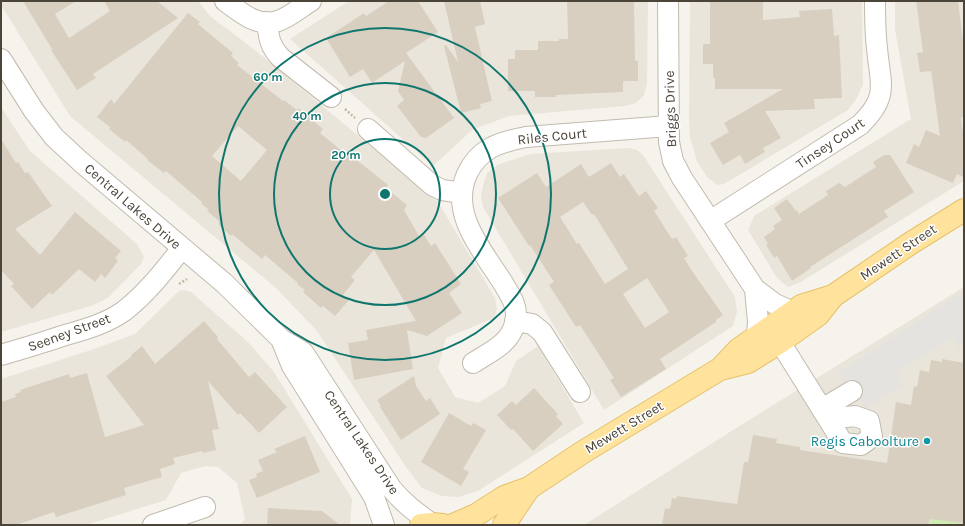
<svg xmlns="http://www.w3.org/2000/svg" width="965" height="526" font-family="Karla,sans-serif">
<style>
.residential{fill:#eae5da}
.green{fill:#d2eab5}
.parking{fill:#e5e3e0}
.building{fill:#d8cfc1;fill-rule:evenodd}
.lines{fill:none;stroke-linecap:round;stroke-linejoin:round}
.minor-casing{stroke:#c2bbae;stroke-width:22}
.major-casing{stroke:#e6c16a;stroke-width:24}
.path{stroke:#c4b79f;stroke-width:2.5;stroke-dasharray:2 2;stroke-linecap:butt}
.minor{stroke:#fff;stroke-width:20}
.major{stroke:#ffe39c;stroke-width:22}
.ring{fill:none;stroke:#0f766e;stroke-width:2}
.culture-dot{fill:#0f9aa8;stroke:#fff;stroke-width:1.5}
.labels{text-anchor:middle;stroke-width:3;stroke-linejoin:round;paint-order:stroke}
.street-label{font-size:14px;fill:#4b4439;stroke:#fff}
.culture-label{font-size:14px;fill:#0d838f;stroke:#fff;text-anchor:end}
.centre{fill:#0f766e;stroke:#fff;stroke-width:2}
.ring-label{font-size:12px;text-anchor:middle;font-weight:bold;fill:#0f766e;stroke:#fff;stroke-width:3;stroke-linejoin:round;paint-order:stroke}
</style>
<rect width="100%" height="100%" fill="#f6f3ec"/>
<!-- residential -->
<path class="residential" d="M1,1h197l12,15 45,34 183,152 57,96 2,11 -3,9 -48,20 -8,30 17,29 23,6 27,-17 11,-25 22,-15 46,77 -106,68 -19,6 -17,-1 -20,-8 -16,-21 -89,-136 -41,-43 -206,-172 -69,-111z
M349,1h299l-1,83 -3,11 -8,8 -11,3 -116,10 -37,14 -39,36 -143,-127z
M690,1h172l1,83 -6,14 -9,12 -124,74 -6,1 -11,-8 -10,-16 -7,-23 -1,-19z
M895,1h69v180l-165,102 -11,4 -11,-9 -29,-48 6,-14 157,-97 -16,-89z
M1,107l29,44 107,93 7,13 -3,7 -33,34 -17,8 -90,26z
M628,148l9,2 6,5 92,142 2,15 -4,14 -129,84 -121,-203 -2,-10 2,-12 4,-12 12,-9 32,-10z
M964,287v238h-380l149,-95z
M184,290l7,2 58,51 25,29 78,127 -2,26h-110l5,-6 -8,-36 -19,-16 -13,-1 -24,7 -15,27 -80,25h-85v-146l90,-29 44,-16 44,-43z"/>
<!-- green -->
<path class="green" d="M930,519l34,1 -1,5h-34z"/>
<!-- parking -->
<path class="parking" d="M964,291v53l-6,4 -6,-10 -56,34 7,12 -37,24 -7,-11 -14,-13 -7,-11z"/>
<!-- building -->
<path class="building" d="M23,1h53l-21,13 14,24 41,-27 -6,-10h53l21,17 -85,56 3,4 -19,12 -26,-40 1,-1z
M389,1h29l20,31 -32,21 48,65 -28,20 -5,-1 -24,-31 7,-6 -6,-9 7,-30 -33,22 -9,-14 -13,8 -24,-39 38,-25 2,3z
M444,1h36l5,23 -10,3 17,74 -12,3 1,4 -20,5 -17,-67 2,-1 12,17z
M567,1h67l1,60h3v20h-15v11l-67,3v2h-21v-6h-27v-32h7v-9h23v-9h21v-2h9z
M710,1h53v19l37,-3 -1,-6 33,-2 2,27 5,-1 3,63 -28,1 1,10 -50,2 16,27 -18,10 2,4 -20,12 -5,-9 -17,10 -13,-22 19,-11 -5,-9 59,-34h-68v-11h-2v-14h-10v-20h7z
M916,1h42l6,47v69h-3l3,24v36l-7,-3 -4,9 -47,-20 8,-19 5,3 7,-17 14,6 -9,-65 -11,1 -3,-19 6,-1z
M188,13l12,9 -2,2 35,29 -2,3 8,7 -2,2 46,36 1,-1 13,10 1,-2 25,21 -3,4 27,22 1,-2 40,32 -2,3 21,17 -3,5 15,26 4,-3 8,13 4,-3 26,41 -12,9 13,20 -35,23 -20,-6 6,39 -59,11 -6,-37 20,-3 -2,-10 50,-9 -42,-71 -23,27 4,3 -12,15 6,5 -14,16 -12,-10 -2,2 -18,-16 2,-2 -8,-6 1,-1 -33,-28 -3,4 -30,-25 -1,2 -12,-11v-4l-12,-10 2,-1 -8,-7 1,-1 -36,-31 -2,2 -17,-13 1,-1 -22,-19 -1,2 -16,-13 1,-2 -13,-10 14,-18 3,5zM238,126l29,24 -26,31 -29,-25z
M1,139l15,24 2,-1 7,11 3,-1 24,34 -37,23 25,26 35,-43 46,39 -6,7 3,3 -13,17 -4,-4 -6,8 -16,-13 -27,26 -2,-3 -18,17 -21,-23 3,-2 -13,-14z
M884,155h6l24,37 -30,19 4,6 -78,50 1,1 -19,13 -15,-25 -3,2 -8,-13 2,-1 -4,-7 11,-8 -2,-3 9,-6 -8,-12 13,-9 9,12 1,-1 2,4 29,-19 -2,-4 13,-8 6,4 31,-20 -3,-5z
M611,163l9,14 4,-3 15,22 7,-5 12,17 -4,3 18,28 4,-2 12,19 -4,2 8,13 31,44 -7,5v2l-56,37 6,10 -45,28 -11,-17 4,-2 -34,-53 -4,2 -27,-42 5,-3 -24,-37 -1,1 -31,-48 39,-25 9,14 35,-23 8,13zM583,202l9,13 2,-1 34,55 -23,15 -26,-41 -2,1 -17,-27zM647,278l22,34 -24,16 -22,-34z
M204,321l14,16 -1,2 32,38 6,-5 32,35 -28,26 -19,-20 -2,2 -30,-34 11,48 -7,1 4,20 -13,3 -1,-2 -29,7 2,6 -15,5 2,8 -38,11 2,7 -70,22 -2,-5 -38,13h-15v-123l15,-5 -1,-3 6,-2 -1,-2 49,-16 1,4 17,-5 18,64 39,-12 -38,-49 26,-20 -1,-1 11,-9 13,18z
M942,359l22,4v160l-34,-4 -2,6h-266l3,-17 5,1 2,-11 4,1 1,-3 60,8 7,-42h4l5,-27 24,4 -1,4 24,4v3l87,13 9,-61 15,3 3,-19 3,1 3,-17 9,2 2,-12 11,2z
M414,376l2,10 10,15 4,-3 10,16 -39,26 -21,-33 1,-1 -4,-6z
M534,388l24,26 -2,2 7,8 -30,27 -20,-22 -2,1 -14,-15 15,-14 4,4z
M449,413l22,13 2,-3 13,7 -23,39 6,3 -8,14 -40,-24z
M305,436l15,36 -63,26 -8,-18 8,-3 -1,-3 7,-3 -5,-11 19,-8 -3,-3z
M268,508l54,3 18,14h-73z"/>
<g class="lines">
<defs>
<path id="minor" d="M225,1c15,11 33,27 53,20 12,-4 23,-14 33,-20
M668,1l1,141 4,19 9,17 73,111 20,15 18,8
M267,22c2,15 2,23 13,35l51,40
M1,59l33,52 20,26 27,25 143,121 57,56 22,13 88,136c12,15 26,25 41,36
M368,129l64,56 10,5 20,3
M710,221l150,-96c30,-29 20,-41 17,-77 -2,-16 -2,-31 -2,-47
M755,289l3,33 -1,14
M515,321l17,3 10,8 38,60
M281,339l11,27 82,131 10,28
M780,342l48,77 27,-3 14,5 3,16 -11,8 -18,-2 -15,-24
M1,355c20,-6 41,-12 61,-19 21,-6 44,-12 62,-25 22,-17 41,-41 58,-63
M473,363c17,-11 37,-19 42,-40 4,-15 -4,-27 -12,-40 -20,-32 -54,-69 -36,-109 12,-26 33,-32 59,-37l143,-11
M822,409l30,-18
M153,525l52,-18"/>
<path id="major" d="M720,369l28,-7 32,-20 38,-27 15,-19 78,-53 53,-33
M421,525l11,-1 11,1
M453,525l23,-10 28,-18 25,-9 54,-36 137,-83 19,-20 62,-43 32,-10
M504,525l25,-37"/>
</defs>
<!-- minor casing -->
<use href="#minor" class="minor-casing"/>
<!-- major casing -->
<use href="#major" class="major-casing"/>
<!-- path -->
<path class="path" d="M345,109l10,9
M179,284l8,-5"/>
<!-- minor -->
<use href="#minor" class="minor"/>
<!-- major -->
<use href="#major" class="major"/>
</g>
<!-- distance rings -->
<g class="ring">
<circle cx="385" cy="194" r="55"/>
<circle cx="385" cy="194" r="111"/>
<circle cx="385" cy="194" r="166"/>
</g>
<!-- markers -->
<circle class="culture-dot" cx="927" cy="441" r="4"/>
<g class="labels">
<!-- street labels -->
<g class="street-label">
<text transform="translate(670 109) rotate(-92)" y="5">Briggs Drive</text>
<text transform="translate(552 136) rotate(-6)" y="5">Riles Court</text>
<text transform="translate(830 143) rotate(-34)" y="5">Tinsey Court</text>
<text transform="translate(133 206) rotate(41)" y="5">Central Lakes Drive</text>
<text transform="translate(898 252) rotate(-34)" y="5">Mewett Street</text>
<text transform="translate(69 332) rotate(-20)" y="5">Seeney Street</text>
<text transform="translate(624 427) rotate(-31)" y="5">Mewett Street</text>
<text transform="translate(362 442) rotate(56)" y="5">Central Lakes Drive</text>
</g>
<!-- culture labels -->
<g class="culture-label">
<text x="919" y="446">Regis Caboolture</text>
</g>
</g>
<circle cx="385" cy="194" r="6" class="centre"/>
<g class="ring-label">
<text x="268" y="81">60 m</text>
<text x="307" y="120">40 m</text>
<text x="346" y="159">20 m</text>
</g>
<!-- border -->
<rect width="965" height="526" fill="none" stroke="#4b4439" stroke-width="4"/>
</svg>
